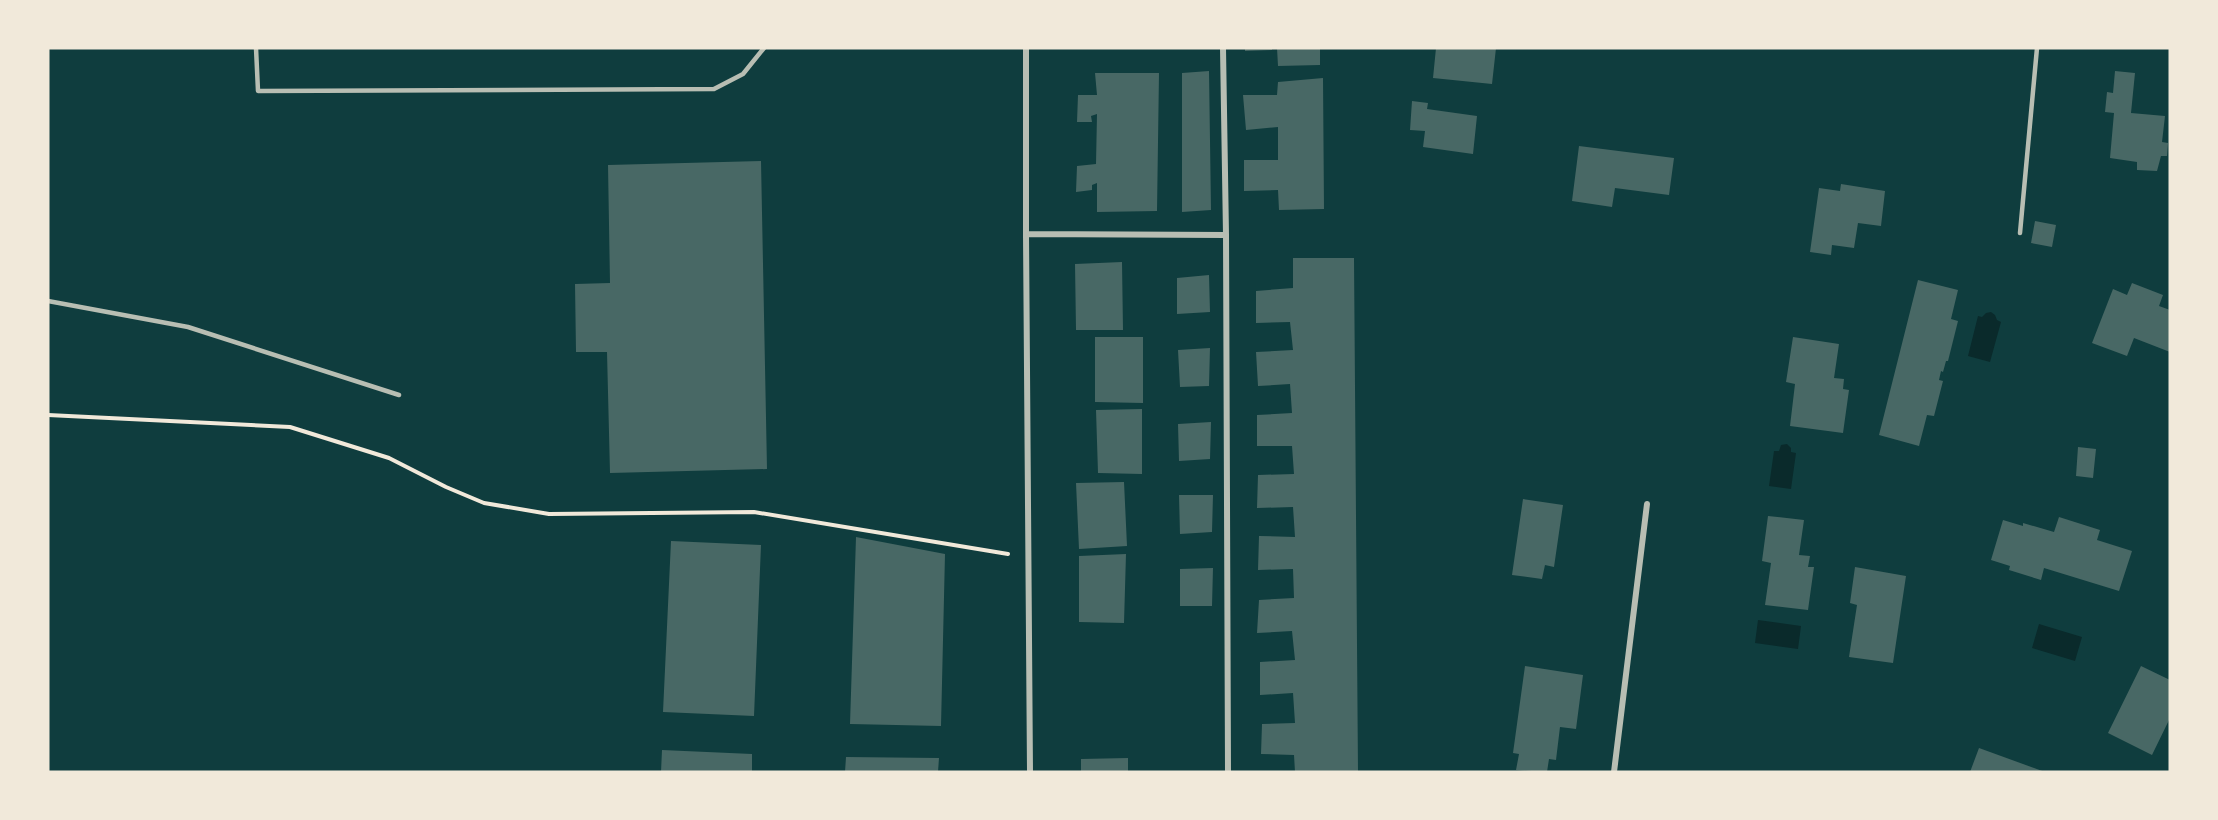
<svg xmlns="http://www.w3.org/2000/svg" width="2218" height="820" font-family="'DM Sans',sans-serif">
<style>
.water{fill:#0a2a2b}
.building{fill:#486865}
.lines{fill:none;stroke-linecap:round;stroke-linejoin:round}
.path{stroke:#f1e9da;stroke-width:4}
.service{stroke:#b8beb3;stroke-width:4.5}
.minor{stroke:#b8beb3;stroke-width:6}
</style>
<rect width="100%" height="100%" fill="#0f3d3e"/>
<!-- water -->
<path class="water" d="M1991,312l4,3 2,5 4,2 -11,40 -22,-6 10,-40 4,1 4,-4z
M1787,444l4,4v4l5,1 -5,36 -22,-3 5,-35h5l2,-6z
M1758,620l43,6 -3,23 -43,-6z
M2039,624l43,13 -7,24 -43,-13z"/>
<!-- building -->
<path class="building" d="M1245,48h27v2l-27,1z
M1277,48h43v17l-42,1z
M1436,48h60l-4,36 -59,-6z
M1209,71l2,139 -29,2v-139z
M2115,71l20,2 -4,40 34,3 -3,26 6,1 -1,13h-6l-4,15 -20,-1v-8l-27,-4 4,-45 -9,-1 2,-20 6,1z
M1095,73h64l-2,138 -60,1v-29l-5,2v5l-16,2 1,-26 19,-2 1,-50 -6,2 1,6h-15l1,-27h19z
M1323,78l1,131 -45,1 -1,-20 -34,1v-31h34v-33l-32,3 -3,-35h34l1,-13z
M1412,101l16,2 -1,6 50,7 -4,38 -50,-7 2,-16 -15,-1z
M1579,146l95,12 -5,37 -54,-7 -3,19 -40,-6z
M761,161l6,308 -157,4 -3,-121h-31l-1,-68 35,-1 -2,-118z
M1841,184l44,7 -4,35 -23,-3 -4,25 -22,-3 -1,10 -21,-3 9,-64 21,3z
M2035,221l21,4 -4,22 -21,-4z
M1293,258h61l4,514h-63l-1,-17 -33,-1 1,-30 33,-1 -2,-30 -33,2v-33l35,-2 -3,-29 -35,2 2,-33 35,-2 -1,-29 -35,1 1,-34 36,1 -2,-30 -36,1 1,-33 36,-1 -2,-28h-35v-31l35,-2 -2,-29 -32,2 -2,-34 37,-2 -3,-28 -34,1v-32l37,-3z
M1122,262l1,68h-47l-1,-66z
M1209,275l1,37 -33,2v-36z
M1918,280l40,10 -7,29 7,2 -10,40h-2l-3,11 -2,-1 -2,9 4,1 -9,35 -7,-1 -8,31 -40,-11z
M2132,283l31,12 -4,11 11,4v42l-36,-14 -7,18 -35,-13 21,-54 14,6z
M1095,337h48v66l-48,-1z
M1793,337l46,7 -5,34 10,1 -1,10 6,1 -6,43 -53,-7 5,-42 -9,-2z
M1210,348l-1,38 -29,1 -2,-37z
M1142,409v65l-44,-1 -2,-63z
M1211,422l-1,37 -31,2 -1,-37z
M2078,447l18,2 -3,29 -17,-2z
M1124,482l3,64 -48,3 -3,-66z
M1179,495h34l-1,37 -32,2z
M1523,499l40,6 -9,62 -9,-2 -3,14 -30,-4z
M1768,516l36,4 -5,35 11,1 -2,11h6l-6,43 -43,-5 6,-42 -9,-2z
M2059,517l41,13 -3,10 35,11 -13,40 -75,-23 -3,12 -32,-10 1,-4 -19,-6 12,-40 20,6v-3l31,9z
M856,537l89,17 -4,172 -91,-2z
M671,541l90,4 -7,171 -91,-4z
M1126,554l-2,69 -45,-1v-66z
M1855,567l51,9 -13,87 -44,-6 8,-52 -7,-2z
M1213,568l-1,38h-32v-37z
M1525,666l58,9 -7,54 -16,-2 -4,33 -7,-1 -2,13 -31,-2 3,-16 -6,-1z
M2141,666l29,14v38l-18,37 -44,-22z
M1979,748l66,24h-75z
M662,750l90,4v18h-91z
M846,757l93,1 -1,14h-93z
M1128,758v14h-47v-13z"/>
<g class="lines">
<!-- path -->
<path class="path" d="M48,415l242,12 99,31 57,29 38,16 65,11 205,-2 254,42"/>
<!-- service -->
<path class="service" d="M256,48l2,43 456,-2 29,-15 21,-26
M2020,233l17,-185
M48,301l140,26 211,68"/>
<!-- minor -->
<path class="minor" d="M1026,48v186l4,538
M1223,48l3,187
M1026,234l200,1 2,537
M1614,772l33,-268"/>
</g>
<!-- border -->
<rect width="2218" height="820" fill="none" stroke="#f1e9da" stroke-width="99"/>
</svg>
